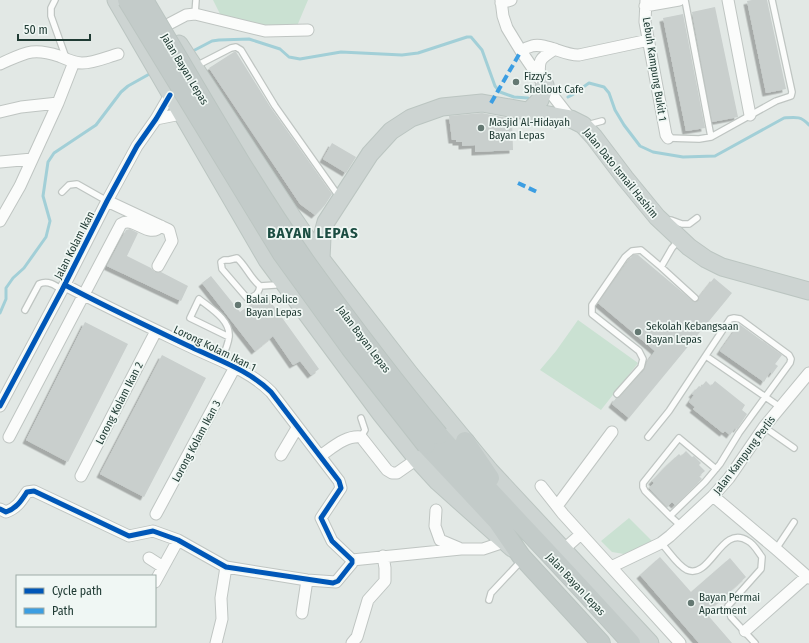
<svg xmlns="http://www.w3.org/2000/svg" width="809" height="643" font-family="'Fira Sans Condensed',sans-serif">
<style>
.green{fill:#cae1d2}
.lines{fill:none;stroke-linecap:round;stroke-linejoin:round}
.stream{stroke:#a2cfd7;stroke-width:3}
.building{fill:#c9cfcd;filter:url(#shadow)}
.service-casing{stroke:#bfc5c2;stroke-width:8}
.minor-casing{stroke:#bfc5c2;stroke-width:13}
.primary-casing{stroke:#bbc5c1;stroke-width:19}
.trunk-casing{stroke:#bbc5c1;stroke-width:20}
.service{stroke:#fbfcfb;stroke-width:5.5}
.minor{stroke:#fbfcfb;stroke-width:11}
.primary{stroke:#cdd4d2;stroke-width:17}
.trunk{stroke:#c3cbc9;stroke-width:18}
.trunk-bridge-casing{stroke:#bbc5c1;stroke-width:20;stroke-linecap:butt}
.trunk-bridge{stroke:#c3cbc9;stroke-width:18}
.quiet{stroke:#3c9ee2;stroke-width:4;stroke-dasharray:8 4;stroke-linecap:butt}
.cycleway-casing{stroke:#f0f7f4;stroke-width:8}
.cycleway{stroke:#0057b8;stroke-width:5}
.poi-dot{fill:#647872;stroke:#f0f7f4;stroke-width:1.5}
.labels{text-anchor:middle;stroke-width:3.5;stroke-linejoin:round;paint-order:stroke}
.street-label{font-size:11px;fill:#203b34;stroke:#f0f7f4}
.poi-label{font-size:11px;fill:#203b34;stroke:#f0f7f4;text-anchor:start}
.district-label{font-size:15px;font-weight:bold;letter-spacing:1px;fill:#1c4d42;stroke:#f0f7f4}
</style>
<defs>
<filter id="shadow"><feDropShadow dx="-3.5" dy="3.5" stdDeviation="0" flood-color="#0004"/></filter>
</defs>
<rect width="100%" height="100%" fill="#e2e8e5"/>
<!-- green -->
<path class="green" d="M213,0h95l-11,26c-26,4 -51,-3 -76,-10z
M578,320l60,43 -37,47 -61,-40 16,-19z
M629,518l23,23 -28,13 -12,-2 -11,-11z"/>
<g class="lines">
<!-- stream -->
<path class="stream" d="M191,52l21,-11 7,-1 30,-1 31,10 9,8 11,2 41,-7 61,3 16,-2 49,-16h4l11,13 13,36 5,6 14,5 14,1
M568,97l4,-2 17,-12 15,4 5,6 6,17 9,15 16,21 13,6 30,5 32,-1 69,-38c12,-1 17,-2 25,7
M0,313l6,-14v-11l7,-10 11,-10 22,-31 4,-16 -7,-25 5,-34 6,-9 42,-28 25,-33 7,-6 25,-14"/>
</g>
<!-- building -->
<path class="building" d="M752,0h15l19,89 -20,4 -19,-92z
M715,7l23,110 -26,5 -20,-110z
M683,14l22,114 -19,3 -23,-113z
M234,52h2l35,56 61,86 -7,11 -10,10 -15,-11 -91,-136z
M482,113l30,6 1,31 -38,2v-7l-13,1v-4h-6v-2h-4l-3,-24z
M332,143l24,14 -10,16 -23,-14z
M130,229l8,4 -11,23 24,12 4,4h6l27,14 -7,15 -74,-35 19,-36z
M633,255h5l56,47 4,-1 1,-4 15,-19 18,15 -103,125 -17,-14 4,-6 4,-1 24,-27 3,-8 8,-11 -57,-48 23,-32z
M211,276l29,36 25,-18 54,75 -8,6 -11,-14 -7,4 -20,-29 -18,15 -53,-68z
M85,322l43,22 -60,118 -42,-22z
M739,324l43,31 -7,9 3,2 -6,8 -2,-2 -6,10 -44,-31z
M162,355l44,23 -62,119 -44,-23z
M706,381l5,5 4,-5 30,24 -3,5 5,4 -10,15 -2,-1 -5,7 -5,-4 -2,2 -30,-24 2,-2 -6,-5 5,-7 -2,-1 7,-8 2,1z
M686,451l6,6 2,-1 7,7 -2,2 6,6 -6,5 3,3 -27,26 -3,-3 -5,5 -18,-19 5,-5 -2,-2 15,-16 12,-11 2,2z
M660,557l31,35 39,-34 16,19 -40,36 26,30h-33l-59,-68z"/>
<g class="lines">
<defs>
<path id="service" d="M55,0l-4,8v8l15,42
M685,0l26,137
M195,14l1,-14
M196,66l35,-18 5,-1 5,3 34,56 65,92
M587,125l15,-4
M668,138l31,1 12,-2 65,-36 15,-5 1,-4 -20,-92
M62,192l7,-7 8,-1 30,17
M668,223l3,-3 11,4h7l8,-6
M661,267l34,31
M260,286c-1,8 -5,11 -13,12l-25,-29 -1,-7 3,-2h5l8,-2c9,8 13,20 23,28l15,-1 5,-4
M25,310l14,-26c9,-4 16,1 23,6
M706,356l74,51
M221,361c3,-7 7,-16 8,-24 2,-17 -19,-29 -30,-38l-9,19 39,19
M617,394l24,-27 2,-8 -4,-8 -47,-37v-9l33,-48 7,-6 9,-1 20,17 11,-19 7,-8
M764,427l30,21
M361,437l4,-7 -4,-12
M648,437l21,-26 61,-92 4,-1 6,1 49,36 2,4 -1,4 -51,70 -19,31 -15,18 -35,34 -25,-25 -2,-4v-4l36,-45 37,31
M670,516l11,10
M661,543c8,8 16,22 26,27 24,10 34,-47 61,-29 6,3 10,11 14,16l-1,12 -33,37 3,11 24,26
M776,549l18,-27
M489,600l2,-7 31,-33"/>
<path id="minor" d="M501,0l2,16 4,12 14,23 19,28 31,40
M646,0l-1,22 21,113 2,3
M728,0l22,115
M501,3l10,-3
M645,6l34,-6
M167,25l19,-10 9,-1 70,17 43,-1
M521,51c3,-2 7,-4 11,-5 13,-4 33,10 47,9l70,-15
M0,64c25,-11 32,-17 59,-8 7,3 15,7 23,7 12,0 25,-6 36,-9
M540,79c-2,-19 -1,-20 15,-30
M0,112l21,-5 37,-4
M156,119l25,-5
M0,162l32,-3
M107,201l62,29 3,11 -14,25
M0,221l20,-35 38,-83 16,-41
M65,285c41,22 84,42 126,62 27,13 58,23 80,45l68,89 2,7 -20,30 11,23 20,19
M0,406l62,-116 45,-89 30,-55 19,-27 14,-24
M9,437l112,-213c13,-9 28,16 40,2
M281,455l16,-27
M320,456c12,-8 26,-21 41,-19l26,33 5,3h5l20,-14
M81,476l75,-145
M541,486l22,28 117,129
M713,496l63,53 33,29
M557,506l55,-74
M0,509l6,3c11,-4 15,-11 21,-20l7,-1 95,45 24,-5 25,9 48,27 81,13 29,2 16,-19v-3
M436,510l-1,16 5,14 19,8
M156,514l79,-147
M563,550l18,-16
M149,558l14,9
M352,560l109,-11h22l21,-7
M611,567l50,-24 9,-7 43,-40 16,-18 35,-51 45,-54
M155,582l23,-42
M302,613l5,-33
M745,631l62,-55 2,1
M216,643l6,-24 -1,-21 5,-31
M352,643l5,-6 11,-37 17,-19v-13l-2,-12"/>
<path id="primary" d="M116,0l151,260 114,154 36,45 21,23 74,66
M179,44l112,171 30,44 89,115 80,97 160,172
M529,111l11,-11 5,-15
M321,259l1,-22 4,-15 44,-68 21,-23 20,-13 31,-11 40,-4 89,16 12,6 11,12 31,41 32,39 32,30 17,12 16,8 87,24"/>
<path id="trunk" d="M439,435c63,70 129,138 192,208
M465,441l25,37
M426,445l71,76 24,35 80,87"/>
</defs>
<!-- service casing -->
<use href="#service" class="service-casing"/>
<!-- minor casing -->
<use href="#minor" class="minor-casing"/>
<!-- primary casing -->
<use href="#primary" class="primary-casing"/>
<!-- trunk casing -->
<use href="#trunk" class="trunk-casing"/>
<!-- service -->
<use href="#service" class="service"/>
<!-- minor -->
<use href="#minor" class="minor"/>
<!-- primary -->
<use href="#primary" class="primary"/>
<!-- trunk -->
<use href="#trunk" class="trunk"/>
<defs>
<path id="trunk-bridge" d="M127,0l155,254 68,94 76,97
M144,0c53,89 104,180 164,265 42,58 85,115 131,170"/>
</defs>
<!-- trunk-bridge casing -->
<use href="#trunk-bridge" class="trunk-bridge-casing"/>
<!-- trunk-bridge -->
<use href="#trunk-bridge" class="trunk-bridge"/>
<!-- quiet -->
<path class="quiet" d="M491,103l30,-52
M518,183l19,9"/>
<defs>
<path id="cycleway" d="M0,406l62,-116 45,-89 30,-55 19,-27 14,-24
M0,509l6,3c11,-4 15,-11 21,-20l7,-1 95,45 24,-5 25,9 48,27 107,16 5,-2 14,-18v-3l-20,-19 -11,-23 20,-30 -2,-7 -68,-89c-22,-22 -53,-32 -80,-45 -42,-20 -85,-40 -126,-62"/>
</defs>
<!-- cycleway casing -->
<use href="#cycleway" class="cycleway-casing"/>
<!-- cycleway -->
<use href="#cycleway" class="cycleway"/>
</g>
<!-- markers -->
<g class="poi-dot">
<circle cx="516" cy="82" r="4"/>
<circle cx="481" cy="128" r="4"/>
<circle cx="238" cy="305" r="4"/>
<circle cx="638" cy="332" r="4"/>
<circle cx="691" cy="603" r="4"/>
</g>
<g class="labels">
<!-- street labels -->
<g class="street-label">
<text transform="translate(185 69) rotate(59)" y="4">Jalan Bayan Lepas</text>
<text transform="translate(655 69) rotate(81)" y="4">Lebuh Kampung Bukit 1</text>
<text transform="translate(621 173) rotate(51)" y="4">Jalan Dato Ismail Hashim</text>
<text transform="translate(74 245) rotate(-63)" y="4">Jalan Kolam Ikan</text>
<text transform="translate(364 339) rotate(53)" y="4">Jalan Bayan Lepas</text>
<text transform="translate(215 348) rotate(26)" y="4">Lorong Kolam Ikan 1</text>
<text transform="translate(119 403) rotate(-63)" y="4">Lorong Kolam Ikan 2</text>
<text transform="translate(196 441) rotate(-62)" y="4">Lorong Kolam Ikan 3</text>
<text transform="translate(744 455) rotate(-53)" y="4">Jalan Kampung Perlis</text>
<text transform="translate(576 584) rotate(47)" y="4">Jalan Bayan Lepas</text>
</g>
<!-- poi labels -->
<g class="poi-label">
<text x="524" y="80">Fizzy's<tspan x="524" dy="13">Shellout Cafe</tspan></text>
<text x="489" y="126">Masjid Al-Hidayah<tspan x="489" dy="13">Bayan Lepas</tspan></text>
<text x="246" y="303">Balai Police<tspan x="246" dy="13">Bayan Lepas</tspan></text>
<text x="646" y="330">Sekolah Kebangsaan<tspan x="646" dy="13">Bayan Lepas</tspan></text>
<text x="699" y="601">Bayan Permai<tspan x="699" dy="13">Apartment</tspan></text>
</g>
<!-- district labels -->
<g class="district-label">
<text x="313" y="238">BAYAN LEPAS</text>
</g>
</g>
<!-- legend -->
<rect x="16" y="575" width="140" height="52" fill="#f0f7f4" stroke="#9daca7"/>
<rect x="24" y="588" width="20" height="6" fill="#0057b8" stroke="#9daca7"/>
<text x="52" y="595" font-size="12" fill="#203b34">Cycle path</text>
<rect x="24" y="608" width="20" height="6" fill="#3c9ee2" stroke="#9daca7"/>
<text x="52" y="615" font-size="12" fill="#203b34">Path</text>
<!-- scale -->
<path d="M18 34v6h72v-6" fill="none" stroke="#203b34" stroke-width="2"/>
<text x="24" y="34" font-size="12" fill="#203b34" stroke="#f0f7f4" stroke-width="3" paint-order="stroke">50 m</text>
</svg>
